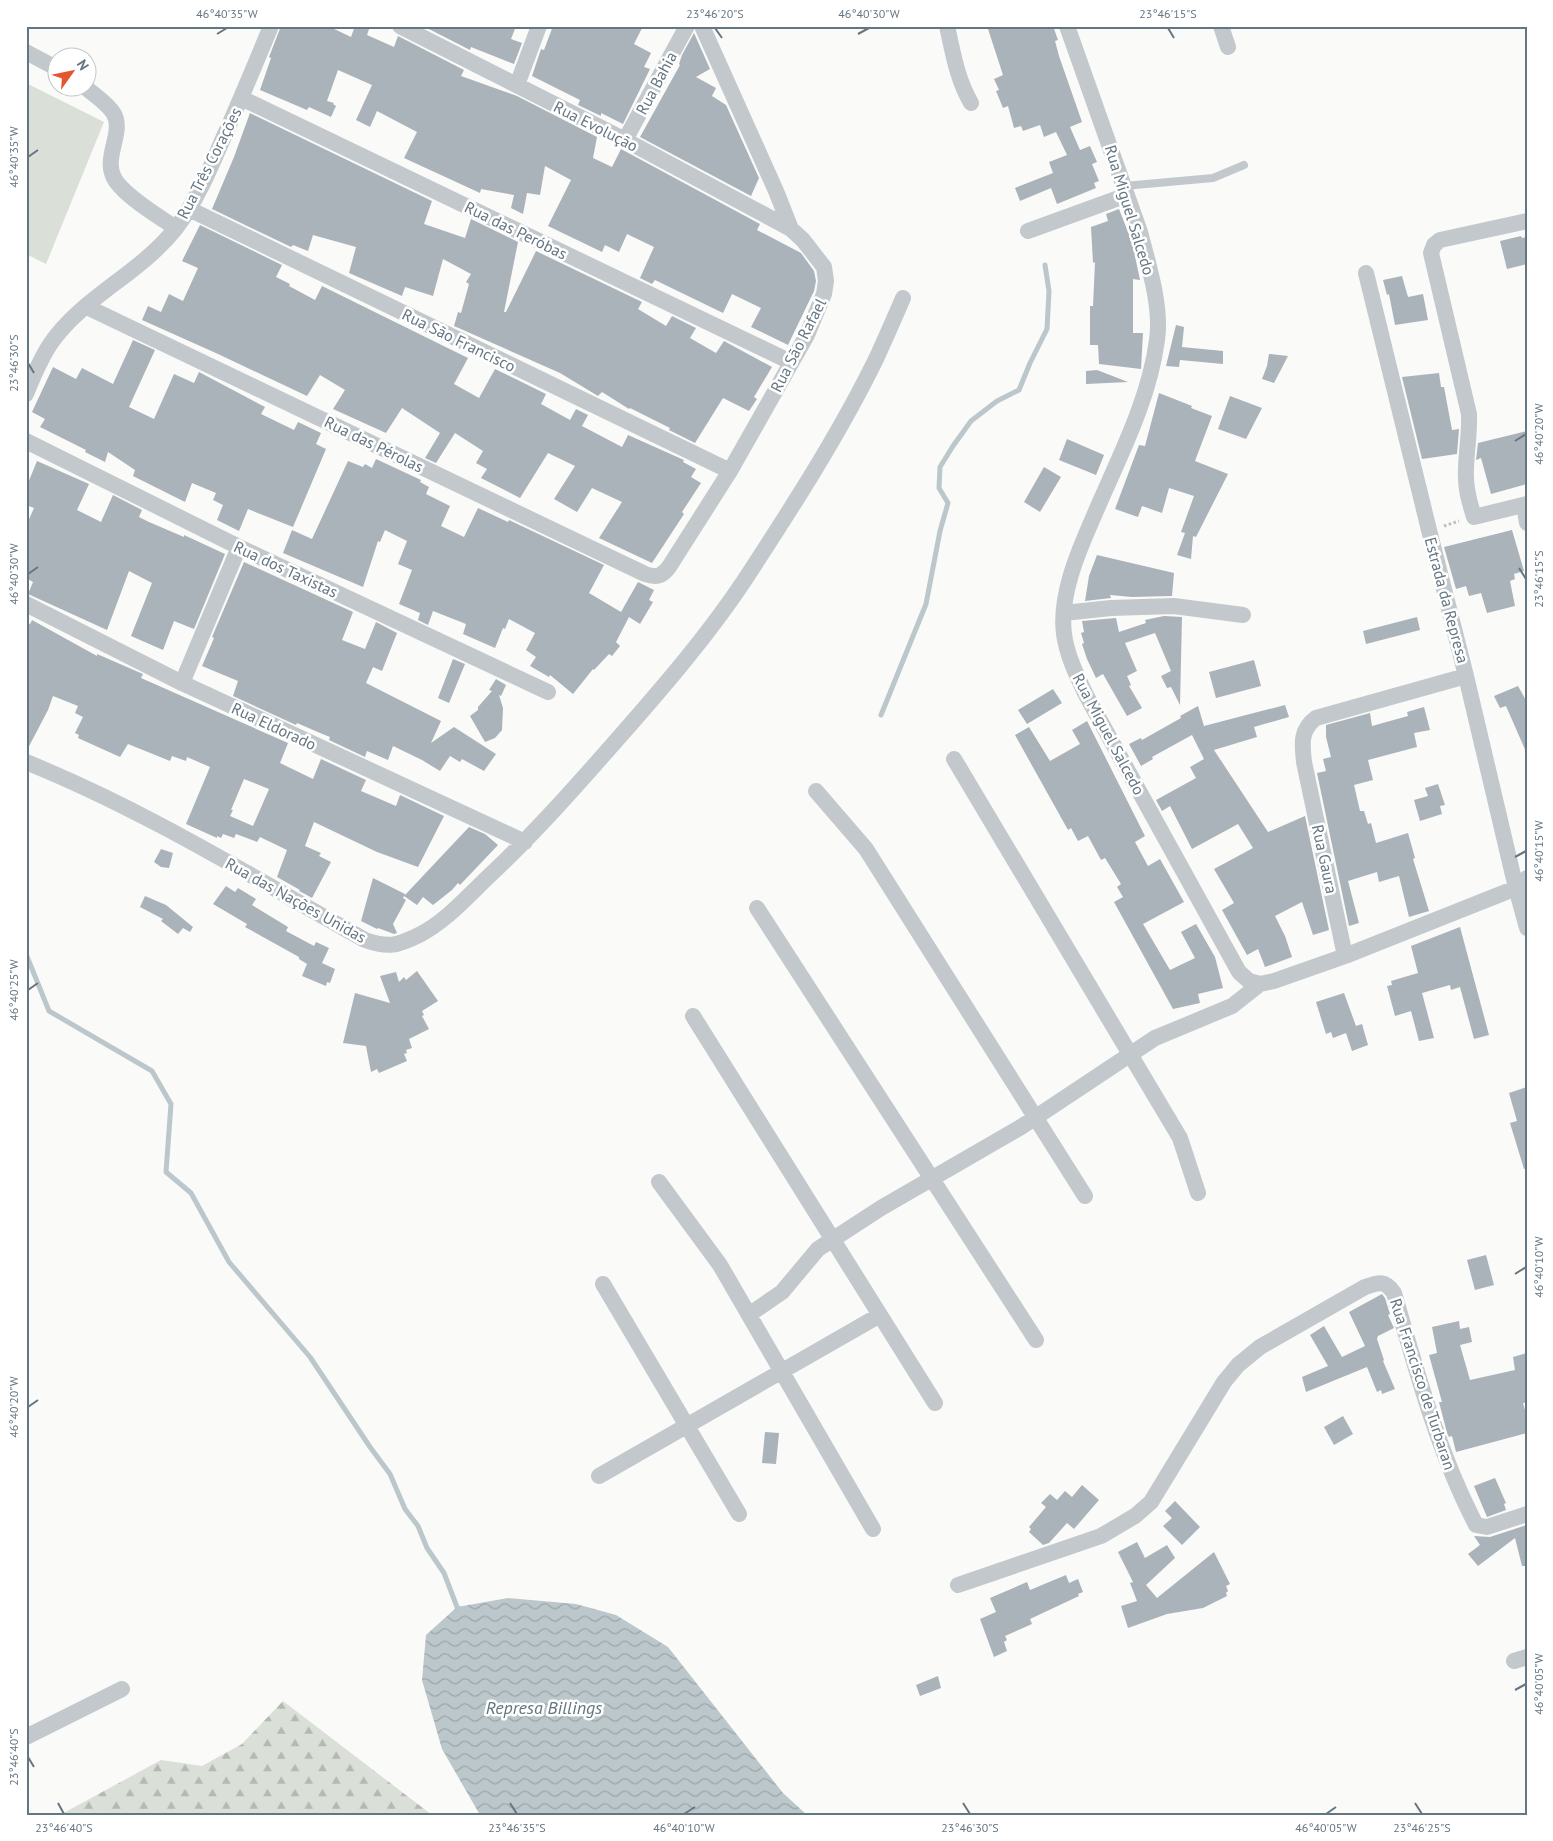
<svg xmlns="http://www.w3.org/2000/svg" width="1553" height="1841" font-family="'PT Sans',sans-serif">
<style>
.forest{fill:url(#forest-firs)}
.pitch{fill:#dadfd7}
.water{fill:url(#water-waves)}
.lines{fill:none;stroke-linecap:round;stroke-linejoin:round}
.stream{stroke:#bbc7cb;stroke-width:5}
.building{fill:#aab3b9;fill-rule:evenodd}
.path{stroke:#bbbfc2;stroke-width:3;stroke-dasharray:2.5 2.5;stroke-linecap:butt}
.service{stroke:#c3c8cc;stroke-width:8}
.minor{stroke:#c3c8cc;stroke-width:16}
.ticks{fill:none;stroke:#657683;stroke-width:2}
.labels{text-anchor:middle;stroke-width:5;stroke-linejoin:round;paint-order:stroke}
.street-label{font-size:16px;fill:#657683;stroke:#fff}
.water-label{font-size:18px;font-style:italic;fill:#60757c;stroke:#fff}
.neatline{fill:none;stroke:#657683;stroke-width:2}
.ticks-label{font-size:12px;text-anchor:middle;fill:#657683}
</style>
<defs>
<pattern id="forest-firs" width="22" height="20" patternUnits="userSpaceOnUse" patternTransform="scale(1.25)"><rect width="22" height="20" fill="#dadfd7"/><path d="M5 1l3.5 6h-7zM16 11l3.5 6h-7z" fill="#b4b9b4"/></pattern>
<pattern id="water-waves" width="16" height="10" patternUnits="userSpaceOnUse" patternTransform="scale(1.25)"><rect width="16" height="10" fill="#bbc7cb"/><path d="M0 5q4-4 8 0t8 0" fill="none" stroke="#9ca6aa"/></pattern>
</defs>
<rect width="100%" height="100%" fill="#fafaf8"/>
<!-- forest -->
<path class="forest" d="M283,1701l149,114h-372l101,-55 41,6 40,-22z"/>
<!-- pitch -->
<path class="pitch" d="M26,83l78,39 -58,142 -20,-10z"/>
<!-- water -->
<path class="water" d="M508,1598l68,6 40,11 52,32 115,146 24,22h-327l-38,-66 -20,-69 4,-45 31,-28z"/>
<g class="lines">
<!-- stream -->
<path class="stream" d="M881,715l45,-111 14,-73 8,-28 -9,-15 1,-21 13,-21 18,-25 26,-20 22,-11 11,-27 17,-34 2,-38 -4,-26
M26,954l23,57 103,60 19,33 -5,68 25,21 38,69 81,95 60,90 20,27 15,35 13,17 9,22 17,25 13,34 4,6"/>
</g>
<!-- building -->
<path class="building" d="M281,26h47l23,11 4,-11h15l-3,9 27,12 4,-11 66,34 -3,6 56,20 80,41 -4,21 19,9 9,-18 139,75 -3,6 44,23 13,18 2,10 -2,10 -26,54 -37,-18 10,-19 -29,-14 -9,19 -68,-33 -3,4 -12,-6 14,-31 -27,-13 -8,18 -14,-7 -3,7 -54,-26 23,-46 -26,-14 -5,29 -13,-2 -4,21 -12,-6 3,-13 -33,-6 -1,4 -76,-35 13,-26 -40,-21 -7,16 -14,-7 16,-35 -34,-15 -11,31 7,2 -1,1 3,2 -5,11 -22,-10 -2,3 -47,-20 11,-32 -2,-1z
M423,26h93l-5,13 11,4 -8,21 -43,-17 -1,3z
M553,26h90l-9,18 17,9 -7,14 6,2 -27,55 -22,-11v3l-23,-11 2,-5 -48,-24 9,-27 3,1z
M995,26h58l5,14 -3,1 4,15 23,66 -12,5 10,23 10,-4 7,16 -5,2 7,17 -5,2 2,5 -39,16 -6,-16 -31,13 -5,-13 38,-15 -4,-11 18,-7 -11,-23 -12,5 -4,-12 -17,6 -2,-5 -7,2 -6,-22 -5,2 -7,-17 3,-1 -5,-11 9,-4 -15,-46z
M694,33l16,36 -14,8 20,11 -4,8 14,9 33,73 -8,18 -111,-59 40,-72 -1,-1 3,-9z
M250,113l182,88 -8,23 41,14 6,-19 47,23 -14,70h2l30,-61 106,51 -4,7 28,17 6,-10 24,12 -6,10 26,15 8,-12 48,26 -18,30 3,2 -8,12 -26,-13 -28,45 -26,-13 1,-2 -40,-20 -1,1 -27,-17 -4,4 -38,-23 -106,-47 4,-14 3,1 8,-29 -3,-2 5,-8 -28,-15 -10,37 -28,-9 -3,9 -53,-23 7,-26 -43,-12 -5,16 -15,-6 -2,2 -79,-38 22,-52z
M1119,209l13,33 8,38 -7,-1v54h10l-2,36 -42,-5 -1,-19h-8v-39h3l2,-44 -2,1 -2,-36 17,-6 -2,-7z
M200,225l82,40 -6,12 14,7 -1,2 26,14 7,-14 146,72 -14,26 25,14 16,-29 51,25 -5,10 29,16 6,-11 12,6 -6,11 40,21 6,-12 56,25 -1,2 13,7 -5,8 10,6 -19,29 2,2 -32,49 -53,-25 23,-36 -30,-14 -15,24 -23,-13 21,-33 -27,-13 -28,45 -39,-20 6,-9 -11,-6 7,-12 -28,-18 -19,30 -11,-5 15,-25 -38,-25 -16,25 -53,-24 12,-19 -25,-15 -13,21 -89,-42 -76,-34 6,-14 13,6 8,-18 14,7 15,-33 -16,-7z
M1521,236l1,2 5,-1v27l-20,5 -7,-28z
M1402,276l6,21 15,-3 5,26 -33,5 -6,-31 -2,1 -4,-15z
M1176,325l8,2 -2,20 41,4v13l-43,-4 -1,7 -13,-1z
M133,340l22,10 -26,57 25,12 20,-45 20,9 5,-11 66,35 -4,7 33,16 4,-8 23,11 -5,11 10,5 -33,78 -45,-18 -9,22 -22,-11 6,-15 -10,-5 3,-7 -24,-10 -7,19 -52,-26 2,-6 -27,-18 -3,10 -20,-10 1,-2 -46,-23 5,-8 -13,-7 21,-45 23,12 6,-11 31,16z
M1269,354l19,2 -14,27 -12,-4 5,-13z
M1097,370l31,12 -42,2v-13z
M1439,373l2,14h3l8,43 7,-1 -2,25 -35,5 -20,-82z
M1159,393l33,13 -1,2 21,8 -17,45 33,13 -32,63 -3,-1 -2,23 -14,-4 8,-22 -4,-1 13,-36 -25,-8 -7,25 -20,-7 -4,11 -23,-8 24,-64 6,1z
M1230,396l32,12 -16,31 -28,-10z
M1527,431v53l-36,10 -10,-36 -5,2 2,-17z
M1067,439l37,16 -8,20 -37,-15z
M376,459l45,21 -1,2 9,5 -3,7 24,12 -9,20 23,11 14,-29 30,14 1,-2 95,45 -15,28 32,19 17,-30 16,8 -5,10 4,2 -13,22 -11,-7 -13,25 4,4 -8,10 -3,-2 -15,16 -1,-1 -20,25 -23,-19 -1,2 -19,-11 6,-9 -10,-7 9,-17 -26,-14 -4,10 -2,-1 -8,20 -32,-14 3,-10 -33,-13 -5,14 -10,-5 2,-7 -21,-9 13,-34 -14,-6 9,-23 -22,-11 -5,12 -2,-1 -15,46 -80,-34 9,-23 20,9 36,-78 15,6 2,-3 7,4z
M37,461l52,23 -12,26 24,12 12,-27 29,15 -3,7 10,5 35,15v-2l41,19 -31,75 -20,-8 -11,29 -32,-14 21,-53 -23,-12 -22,59 -79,-36 5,-12 -7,-4v-52l8,-18 -8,-3v-17z
M1044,467l17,10 -21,35 -16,-10z
M1512,530l12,41 -10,3 1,5 -5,2 5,25 -28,7 -6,-20 -12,3 -3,-10 -10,3 -12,-42z
M1097,555l77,18 -2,23 -40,1 -22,-2 1,3 -26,3 4,-25z
M244,562l109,50 -11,28 23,9 11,-27 21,11 -15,38 -9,-4 -7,16 75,38 -10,22 23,-16 42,27 -12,17 -22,-12 -2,3 -10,-6 -10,15 -18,-11 -29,-14 -5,14 -21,-9 -2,6 -36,-17 1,-3 -10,-4 -23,-10 -1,2 -63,-29 5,-15 -36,-15 12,-28 -2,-1z
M1164,616l18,1 -2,88 -9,-18 -4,1 -6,-12 10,-5 -16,-38 -30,10 12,28 -10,5 4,9 -2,1 13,22 -15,8 -24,-42 -7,4 -9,-19 -5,-15 2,-1 -3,-10 3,-1 -2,-11 34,-3 3,14 27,-9 -1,-3z
M1417,617l3,13 -54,14 -3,-13z
M32,620l65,36v-2l46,20 -2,4 147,65 -8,20 33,16 8,-20 45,21 -5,11 35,15 4,-11 44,21 -26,51 -41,-15 -63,-30 -9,24 16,7 -2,3 12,6 -19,36 -7,-4 -6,-3 1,-1 -23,-13 10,-27 -27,-13 -3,5 -21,-8 -2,4 -11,-4 -2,4 -4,-2v2l-31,-14 24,-57 -23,-10 -1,4 -14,-5 -2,5 -42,-17 -8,13 -42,-19 1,-3 -4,-2 8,-16 -8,-4 3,-7 -25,-10 -5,14 -22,42v-129l4,1zM244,779l25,10 -16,37 -23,-10 3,-6h-2z
M453,659l12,5 -16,39 -11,-5z
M1254,660l7,26 -45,12 -7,-26z
M496,679l10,6 -5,11 -2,-1 4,13 -1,22 -7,8 -10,4 -15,-26 8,-6v-3l14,-16 -3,-1z
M1518,686l9,16v52l-21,-48 -6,2 -6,-12z
M1053,689l9,14 -35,21 -9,-14z
M1285,705l4,12 -35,10 3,10 -43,13 54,82 37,-16 24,114 -16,5 -11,-33 -27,14 10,20 7,21 -27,10 -7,-18 -11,6 -25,-45 12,-7 -20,-34 39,-21 -15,-24 -46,25 -22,-43 -8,5 -6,-11 40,-22 -6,-11 14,-8 -12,-24 -40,22 1,2 -12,7 -12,-22 12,-6 1,2 39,-22 -1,-2 18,-10 6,20z
M1424,707l6,23 -16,3 3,14 -49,13 5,20 -19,5 6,26h4l4,13 3,-1 5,20 32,-10 7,25 -2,1 16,52 -20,6 -10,-41 -20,6 -2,-10 -29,9 11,42 -10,3 -32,-153 9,-2 -3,-12 8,-2 -5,-20v-12l44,-12 2,13 36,-10 -1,-4z
M1087,721l58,115 -10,6 13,24 12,-7 24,43 -41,22 27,46 25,-12 -14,-26 15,-8 19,33 8,31 -25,6 2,9 -27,6 -59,-107 9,-5 -6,-10 4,-3 -16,-26 -4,2 -13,-24 -10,5 -7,-13 -3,2 -53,-95 14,-8 21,34 30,-17 -8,-14z
M1438,784l7,21 -5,1 2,8 -22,7 -6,-21 14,-4 -3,-8z
M469,827l16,7 13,11 -38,40 -2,-2 -6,7 -19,15 -10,-8 -6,8 -13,-9 -1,2 3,2 -13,24 4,9 -3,1 -16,-6 -1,1 -16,-8 12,-43 32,16v1z
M161,849l12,4 -4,15 -8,-1 -7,-5z
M226,886l9,6 3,-4 18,11 -4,6 36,22 -2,4 28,15 2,-4 13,6 -7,15 13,6 -5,14 -3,-1 -1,4 -24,-10 5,-12 -8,-5v-2l-54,-30 2,-3 -34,-20z
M145,896l21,9 27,22 -3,5 -7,-4 -5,6 -17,-13 2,-2 -23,-12z
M1460,927l29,108 -15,4 -14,-52 -9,3 -1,-5 -28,8 12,45 -15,3 -8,-30 -16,5 -8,-30 5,-1 -1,-4 27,-8 -7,-27z
M417,971l21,30 -16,10 2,4 -2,1 7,13 -20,10 3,9 -6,2 1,3 -3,1 3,7 -28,12 -2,-4 -6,3 -5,-26 -23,-3 12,-50 35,10 -10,-27 16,-4 3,10 5,-5 2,3z
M1344,993l12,33 6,-2 6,21 -16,6 -6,-18 -13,5 -2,-6 -5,2 -10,-32z
M1527,1087v81l-3,1 -14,-46 7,-2 -8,-28z
M1486,1255l8,30 -19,5 -8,-30z
M1382,1294l3,4 5,16 -2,1 6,13 -16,8 -1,3 7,21 -1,1 12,28 -13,5 -1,-4 -4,2 -10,-25 -61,25 -4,-15 26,-11 -18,-31 14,-9 18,31 23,-11 -16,-34z
M1459,1321l1,8 9,-2 3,15 -12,3 10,35 45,-10 -2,-13 14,-4v50h-4l4,14v16l-71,19 -4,-16 -3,1 -2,-4 -8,-31h3l-13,-47 8,-2 -5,-26z
M1343,1416l10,18 -19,11 -10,-18z
M765,1432l14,1 -3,31 -14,-1z
M1495,1478l11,25 -2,1 2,6 -19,7 -13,-31z
M1082,1485l17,15 -25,29 -7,-6 -18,20 -6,2 -14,-13 2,-3 -2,-2 17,-20 -5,-4 9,-9 7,6 8,-9 7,6z
M1175,1501l25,26 -18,18 -19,-19 9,-8 -7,-7z
M1527,1525v41h-5l-7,-28 -37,28 -10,-12 12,-9 -6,-9 16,1z
M1137,1542l8,16 22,-13 8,13 -29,27 11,13 57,-46 16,32 -4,2 2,5 -2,2 1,3 -24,12 -36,6 -39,14 -7,-22 16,-5 -7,-18 3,-1 -15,-30z
M1066,1575l3,8 9,-4 5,13 -5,2 1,2 -49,23 2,5 -27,12 2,4 -3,2 3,9 -13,6 -14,-38 16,-7 -6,-14 37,-16 3,8z
M938,1676l3,12 -21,8 -4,-11z"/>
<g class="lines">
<!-- path -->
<path class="path" d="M1444,526l15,-5"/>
<!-- service -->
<path class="service" d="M1124,186l89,-8 31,-13"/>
<!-- minor -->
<path class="minor" d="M400,26l225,114 166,89
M947,26c6,27 10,53 24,77
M1067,26l73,206c8,31 22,75 17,108 -8,62 -40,121 -64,178 -15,34 -34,78 -29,116 3,22 13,42 22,61l153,277 10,9 11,3 14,-3 71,-25 171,-68 11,-10
M1221,26l7,21
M26,52l32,17
M517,85l22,-59
M86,88c9,7 22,16 28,26 10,19 -11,43 0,64 9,17 45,39 62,50
M241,98l550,264
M625,140l62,-114
M189,209l541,262
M1527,221l-87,19 -6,5 -3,8 38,161c1,23 -4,43 -3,64 0,13 4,26 8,39l53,-13
M1028,231l99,-36
M1366,273l63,257 37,146 50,212 11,40
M87,307l558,267c12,4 17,2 24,-7l61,-96 77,-136 17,-41 2,-13 -2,-14 -21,-27 -12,-11 -15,-38 -74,-165
M26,394c7,-17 14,-35 25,-51 32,-46 90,-70 125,-115 20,-26 33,-57 46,-87 17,-38 33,-76 49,-115
M26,441l213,106 309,145
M1524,505l3,18
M26,604l156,79 343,159
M1064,613l47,-5 63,-2 69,9
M182,683l57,-136
M954,759l226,379 18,55
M26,762c119,48 228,116 339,178 23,8 32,6 54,-5 26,-13 48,-38 69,-58 48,-45 91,-94 134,-143 43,-49 86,-99 122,-153 47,-72 95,-146 133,-224 9,-20 18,-40 26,-59
M816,791l50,58 219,347
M757,908l279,432
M1345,956l-41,-194c-2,-18 -4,-32 12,-44l150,-42
M693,1016l242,387
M659,1182l61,83 153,264
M603,1284l136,230
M750,1314l32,-22 36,-43 63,-41 140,-81 134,-89 77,-32 28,-22
M599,1476l281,-161
M958,1585l143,-49 34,-20 16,-14 73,-120 14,-17 22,-18 105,-60c14,-5 20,-7 29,6 22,76 43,155 79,226l3,6 11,2 40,-13
M1514,1661l13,-4
M26,1737l96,-48"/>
</g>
<!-- ticks -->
<path class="ticks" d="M715,28l7,10M1168,28l6,10M217,34l10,-6M858,34l11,-6M28,157l10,-7M28,363l6,10M1515,441l11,-7M1519,568l7,11M28,574l10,-7M1515,857l11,-6M28,990l10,-7M1515,1274l11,-7M28,1407l10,-7M1515,1690l11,-6M28,1757l6,10M58,1803l6,11M510,1803l7,11M963,1803l7,11M1415,1803l7,11M684,1814l11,-7M1326,1814l10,-7"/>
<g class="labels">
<!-- street labels -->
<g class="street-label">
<text transform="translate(656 83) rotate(-62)" y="6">Rua Bahia</text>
<text transform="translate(596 126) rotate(27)" y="6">Rua Evolução</text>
<text transform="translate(209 163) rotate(-63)" y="6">Rua Três Corações</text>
<text transform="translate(1130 210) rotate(73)" y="6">Rua Miguel Salcedo</text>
<text transform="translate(516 230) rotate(26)" y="6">Rua das Peróbas</text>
<text transform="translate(459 340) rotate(26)" y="6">Rua São Francisco</text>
<text transform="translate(798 345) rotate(-63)" y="6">Rua São Rafael</text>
<text transform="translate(374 444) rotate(26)" y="6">Rua das Pérolas</text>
<text transform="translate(286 569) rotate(25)" y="6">Rua dos Taxistas</text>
<text transform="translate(1447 600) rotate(75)" y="6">Estrada da Represa</text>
<text transform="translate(274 726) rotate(25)" y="6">Rua Eldorado</text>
<text transform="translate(1109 734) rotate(62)" y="6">Rua Miguel Salcedo</text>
<text transform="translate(1325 859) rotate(78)" y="6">Rua Gaura</text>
<text transform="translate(296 900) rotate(29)" y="6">Rua das Nações Unidas</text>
<text transform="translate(1423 1384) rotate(72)" y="6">Rua Francisco de Turbaran</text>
</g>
<!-- water labels -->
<g class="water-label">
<text x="544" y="1714">Represa Billings</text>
</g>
</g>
<!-- border -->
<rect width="1553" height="1841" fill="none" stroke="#ffffff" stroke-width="55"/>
<!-- north arrow -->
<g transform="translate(72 72) rotate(57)"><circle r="24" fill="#ffffff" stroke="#c1c8cd"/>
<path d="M0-4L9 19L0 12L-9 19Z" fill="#e4572e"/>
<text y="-8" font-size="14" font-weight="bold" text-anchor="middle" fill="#657683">N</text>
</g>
<rect x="28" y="28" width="1498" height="1786" class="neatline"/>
<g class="ticks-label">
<text x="227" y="18">46°40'35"W</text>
<text x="715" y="18">23°46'20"S</text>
<text x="869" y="18">46°40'30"W</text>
<text x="1168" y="18">23°46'15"S</text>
<text transform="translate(14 157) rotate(-90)" y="4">46°40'35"W</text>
<text transform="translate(14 363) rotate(-90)" y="4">23°46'30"S</text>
<text transform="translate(1539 434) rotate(-90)" y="4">46°40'20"W</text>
<text transform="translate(14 574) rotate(-90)" y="4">46°40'30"W</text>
<text transform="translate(1539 579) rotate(-90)" y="4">23°46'15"S</text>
<text transform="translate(1539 851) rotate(-90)" y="4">46°40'15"W</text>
<text transform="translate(14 990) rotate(-90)" y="4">46°40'25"W</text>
<text transform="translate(1539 1267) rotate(-90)" y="4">46°40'10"W</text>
<text transform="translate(14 1407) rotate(-90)" y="4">46°40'20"W</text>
<text transform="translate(1539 1684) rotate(-90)" y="4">46°40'05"W</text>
<text transform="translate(14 1757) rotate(-90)" y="4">23°46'40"S</text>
<text x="64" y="1832">23°46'40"S</text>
<text x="517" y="1832">23°46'35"S</text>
<text x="684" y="1832">46°40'10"W</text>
<text x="970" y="1832">23°46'30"S</text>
<text x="1326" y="1832">46°40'05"W</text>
<text x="1422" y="1832">23°46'25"S</text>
</g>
</svg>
